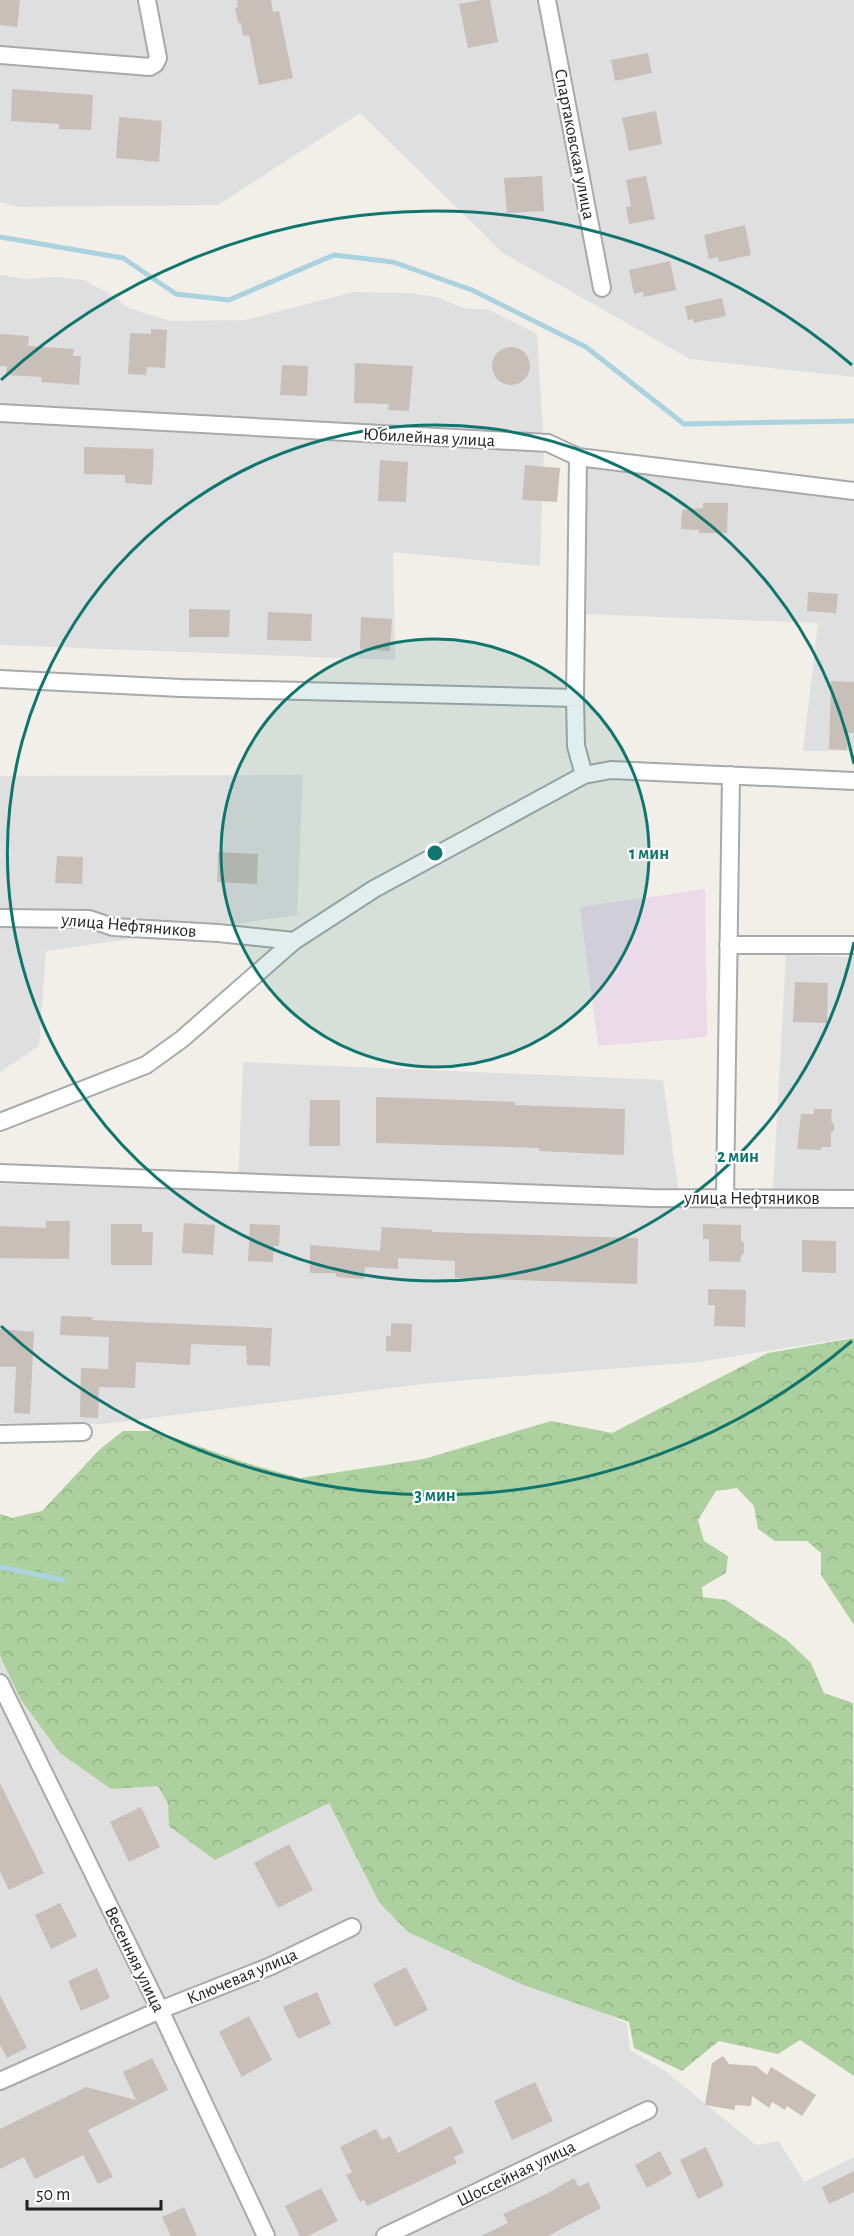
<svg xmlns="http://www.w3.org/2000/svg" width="854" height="2236" font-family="'Alegreya Sans',sans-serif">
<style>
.residential{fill:#e0dfdf}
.industrial{fill:#ebdbe8}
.forest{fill:url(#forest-crowns)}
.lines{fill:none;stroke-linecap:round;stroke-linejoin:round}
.stream{stroke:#aad3df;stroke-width:5}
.building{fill:#c7bfb8}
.minor-casing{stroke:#a9a9a9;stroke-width:20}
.minor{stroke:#fff;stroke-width:16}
.ring{fill:none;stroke:#0f766e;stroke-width:3}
.labels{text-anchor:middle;stroke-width:4.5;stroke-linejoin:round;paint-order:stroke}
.street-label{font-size:18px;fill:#222;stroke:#fff}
.centre{fill:#0f766e;stroke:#fff;stroke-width:3}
.ring-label{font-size:18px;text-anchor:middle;font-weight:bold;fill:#0f766e;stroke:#fff;stroke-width:4.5;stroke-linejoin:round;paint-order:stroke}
</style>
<defs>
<pattern id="forest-crowns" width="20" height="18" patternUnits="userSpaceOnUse" patternTransform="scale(1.5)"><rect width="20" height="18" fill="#add19e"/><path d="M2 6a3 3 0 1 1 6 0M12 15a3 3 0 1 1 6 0" fill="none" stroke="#95b388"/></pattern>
</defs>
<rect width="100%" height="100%" fill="#f2efe9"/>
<!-- residential -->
<path class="residential" d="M0,0h854v377l-164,-18 -187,-106 -143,-140 -142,92 -199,2 -19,-5z
M0,275l26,4 29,-2 29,3 24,13 21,15 41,13 75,-1 108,-28 57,1 27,4 26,11 26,2 48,24 7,113 -4,119 -147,-14 2,108 -395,-15z
M583,462l271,30v259h-51l15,-128 -235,-9z
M303,775l-6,140 -251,36 -7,95 -39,26v-296z
M786,955l68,2v380l-155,25 -267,21 -329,41 -103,-1v-239l238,6 5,-128 420,18 18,128 91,-1z
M0,1659l329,144 50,99 248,122 3,26 35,21 91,74 23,-4 25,41 50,-25v79h-854z"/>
<!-- industrial -->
<path class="industrial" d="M705,889l2,148 -109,9 -18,-139z"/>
<!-- forest -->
<path class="forest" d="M854,1338v287l-33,-50v-22l-14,-12h-32l-17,-12 -4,-23 -17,-18 -21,3 -18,29 6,21 24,15 -2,17 -24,14 1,10 23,3 61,40 24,23 13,30 29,10 1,373 -54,-36 -22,14 -59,-13 -37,30 -48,-23 -5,-26 -108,-38 -113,-52 -29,-30 -50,-99 -114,57 -46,-34 -1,-22 -10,-18 -47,3 -51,-36 -39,-53 -21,-44v-142l12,4 30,-7 57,-61 24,-19h32l91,32 54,15 124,-19 127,-38 61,12 156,-80z"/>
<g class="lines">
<!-- stream -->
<path class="stream" d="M0,237l123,21 53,36 53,6 105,-45 59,7 79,28 114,57 98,77 170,-3
M0,1567l63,13"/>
</g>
<!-- building -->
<path class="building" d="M0,0h20l-3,27 -17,-2z
M237,0h34l2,12 6,-1 14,67 -34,7 -10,-50 -6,1 -2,-13h-3l-3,-15 3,-1z
M481,0h9l8,42 -30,6 -9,-44z
M648,53l4,20 -37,8 -4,-21z
M12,89l81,6 -2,35 -32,-1v-5l-48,-3z
M656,111l6,33 -33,7 -7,-33z
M119,117l43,4 -3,41 -43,-4z
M542,176l2,35 -37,2 -3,-35z
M646,176l9,43 -26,5 -3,-17 5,-1 -5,-26z
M745,225l6,30 -32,7 -1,-5 -9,2 -5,-24z
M670,261l6,29 -32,7 -1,-5 -9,2 -5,-24z
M722,298l4,18 -32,7 -1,-4 -5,1 -3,-14z
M151,329l16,1 -2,38 -18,-1 -1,8 -18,-1 2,-41 21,1z
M0,334l29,2 -1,10 46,3 -1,7h8l-2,29 -38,-3 1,-5 -36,-2 1,-9h-7z
M492 366a19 19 0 1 1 38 0a19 19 0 1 1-38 0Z
M355,363l58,3 -4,45 -21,-1 1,-6 -35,-1z
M282,365l26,1 -1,30 -27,-1z
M84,447l70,2 -2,36 -27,-2v-8l-41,-1z
M380,460l28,2 -2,40 -28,-1z
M525,465l35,3 -3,34 -35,-2z
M703,503h25l-1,30h-28v-3l-18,-1 1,-19 21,-2z
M808,592l30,2 -2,19 -29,-2z
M189,609l41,1 -1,27h-40z
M268,612l44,2 -1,27 -44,-1z
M361,617l31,2 -2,32 -30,-2z
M831,681l23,1v51h-6l-1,17 -18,-1z
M218,852l40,2 -1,30 -40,-2z
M57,856l26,1 -1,27 -27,-1z
M795,982l33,1 -1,40 -34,-1z
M376,1097l139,5v3l110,4 -1,46 -85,-4v-3l-163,-5z
M310,1100h30v46h-31z
M814,1109h18l-1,12 3,3v6l-3,3v14h-10v3l-24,-1 4,-35h13z
M46,1221h24l-1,38 -69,-1v-32l46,2z
M184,1223l31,2 -2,30 -31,-2z
M111,1224h31v8h11l-1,33h-41z
M250,1224l30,1 -1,21h-5l-1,16 -25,-1z
M703,1224l38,1v15l3,3v10l-3,3 -1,6 -31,-1v-22h-6z
M382,1227l50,3v2l206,6 -1,46 -182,-6v-17l-57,-3v11l-33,-2 -1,12 -28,-2v-4h-26v-28l70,6z
M802,1240l34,1v32l-34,-1z
M708,1289l38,1 -1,37 -31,-1 1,-21h-7z
M61,1316l32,1 -1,3 180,8 -2,38 -23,-1 -1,-19 -55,-2 -1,21 -54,-3 -1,26 -36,-1 -1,31 -18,-1 1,-49 27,1 1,-32 -49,-2z
M391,1323l21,1 -1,28 -25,-1v-15h5z
M0,1329l34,3 -4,82 -16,-1 2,-46h-16z
M0,1783l44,90 -35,17 -9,-18z
M141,1807l19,40 -31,15 -19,-40z
M289,1844l24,46 -35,18 -24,-45z
M60,1903l17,33 -26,13 -16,-34z
M406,1967l22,43 -33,17 -22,-43z
M97,1968l13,30 -29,13 -13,-30z
M317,1992l14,32 -33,15 -15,-32z
M0,1995l27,53 -20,10 -7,-13z
M249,2016l23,44 -30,17 -23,-45z
M723,2056l6,8 27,2 11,9 4,-8 45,28 -14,21 -15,-10 -2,4 -13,-8 -3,6 -17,-12 -1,10 -16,-1v5l-30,-5 7,-42z
M152,2058l16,32 -80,40 25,47 -15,7 -15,-29 -48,24 -11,-22 -24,12v-40l86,-42 50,13 -13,-28z
M535,2082l18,39 -41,19 -18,-39z
M451,2126l13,26 -10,5 3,6 -90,43 -3,-6 -4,2 -14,-27 6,-3 -12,-25 36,-18 6,11 8,-4 8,17z
M706,2147l18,39 -26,13 -18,-39z
M660,2151l12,23 -25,14 -12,-23z
M854,2171v21l-25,12 -7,-17z
M574,2178l5,9 9,-5 13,26 -53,28h-67l27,-13 -5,-9 43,-20z
M321,2188l17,33 -30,15h-8l-15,-30z
M184,2207l13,29h-26l-9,-19z"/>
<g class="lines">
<defs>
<path id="minor" d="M547,0l55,288
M0,55l150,12 5,-3 3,-6 -11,-58
M0,413l548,30 30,14 276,34
M578,457l-3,241 1,48 8,29 27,-5 243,11
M0,679l181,9 394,10
M0,918l89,1 24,8 105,6 76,8
M728,945h126
M0,1122l146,-57 36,-26 112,-98 80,-52 210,-114
M0,1173l651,25 203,1
M725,1197l6,-422
M0,1434l83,-2
M0,1683l160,327 106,226
M0,2081l160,-71 111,-44 81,-39
M385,2236l263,-126"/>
</defs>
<!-- minor casing -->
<use href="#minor" class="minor-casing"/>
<!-- minor -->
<use href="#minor" class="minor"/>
</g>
<!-- distance rings -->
<circle cx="435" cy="853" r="214" fill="#0f766e" fill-opacity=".12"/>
<g class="ring">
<circle cx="435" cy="853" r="214"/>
<path d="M854 942A428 428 0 1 1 854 764"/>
<path d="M852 1341A642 642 0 0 1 1 1326M1 380A642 642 0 0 1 852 365"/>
</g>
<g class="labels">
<!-- street labels -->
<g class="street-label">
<text transform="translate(575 144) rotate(79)" y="6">Спартаковская улица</text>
<text transform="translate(429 437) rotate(3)" y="6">Юбилейная улица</text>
<text transform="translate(129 925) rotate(5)" y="6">улица Нефтяников</text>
<text x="752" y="1204">улица Нефтяников</text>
<text transform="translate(135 1959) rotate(64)" y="6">Весенняя улица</text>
<text transform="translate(242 1976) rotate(-23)" y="6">Ключевая улица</text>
<text transform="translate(516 2173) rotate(-26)" y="6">Шоссейная улица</text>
</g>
</g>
<circle cx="435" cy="853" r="9" class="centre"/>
<g class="ring-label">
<text x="649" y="859">1 мин</text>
<text x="738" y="1162">2 мин</text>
<text x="435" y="1501">3 мин</text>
</g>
<!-- scale -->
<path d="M27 2200v9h134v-9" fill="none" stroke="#222222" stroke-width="3"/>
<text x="36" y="2200" font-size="18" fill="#222222" stroke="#ffffff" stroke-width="4.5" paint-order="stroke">50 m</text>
</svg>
